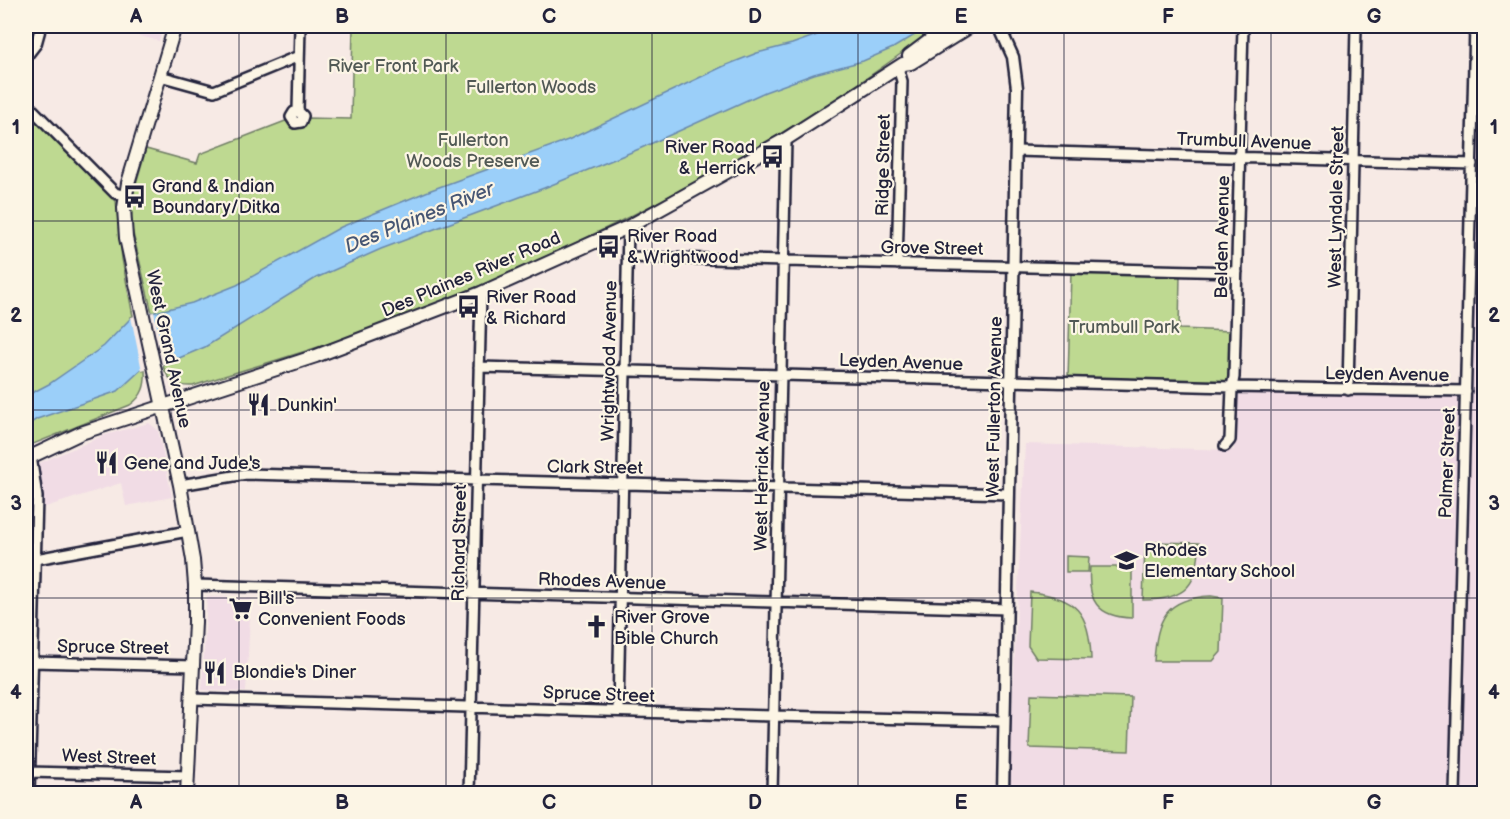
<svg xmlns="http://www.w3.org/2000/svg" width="1510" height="819" font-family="'Balsamiq Sans',sans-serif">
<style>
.built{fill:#f1dce5}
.green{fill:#bed991;stroke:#707e66;stroke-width:1.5}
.water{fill:#9bcff9;stroke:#6b8aad;stroke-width:1.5}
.pier{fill:#f7eae5}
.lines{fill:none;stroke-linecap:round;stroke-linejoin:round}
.minor-casing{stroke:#22223b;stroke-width:14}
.tertiary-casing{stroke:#22223b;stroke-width:15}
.secondary-casing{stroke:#22223b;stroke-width:16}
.minor{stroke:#fcf5e5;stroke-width:9}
.tertiary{stroke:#fcf5e5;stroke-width:10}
.secondary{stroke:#fcf5e5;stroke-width:12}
.grid{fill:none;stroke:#22223b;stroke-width:1.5;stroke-opacity:0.55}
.labels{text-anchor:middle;stroke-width:4.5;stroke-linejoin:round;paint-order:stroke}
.park-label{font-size:18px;fill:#515955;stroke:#fcf5e5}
.street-label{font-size:18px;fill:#22223b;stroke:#fcf5e5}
.poi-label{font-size:18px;fill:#22223b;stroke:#fcf5e5;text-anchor:start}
.water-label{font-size:20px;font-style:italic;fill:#465674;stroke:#fcf5e5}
.neatline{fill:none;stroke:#22223b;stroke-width:2}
.grid-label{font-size:20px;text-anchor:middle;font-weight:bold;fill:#22223b}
</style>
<rect width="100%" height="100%" fill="#f7eae5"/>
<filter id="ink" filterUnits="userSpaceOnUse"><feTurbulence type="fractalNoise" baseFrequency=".0167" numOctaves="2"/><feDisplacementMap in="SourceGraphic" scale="12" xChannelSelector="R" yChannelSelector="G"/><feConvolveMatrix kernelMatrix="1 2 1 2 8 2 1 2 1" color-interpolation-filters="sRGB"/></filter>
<g filter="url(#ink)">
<!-- built -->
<path class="built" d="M107,26h56l-4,15 -53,-14z
M1481,26h3v767l-476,1 17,-350 209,6 2,-61 235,4z
M149,423l9,7 14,67 -46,9 -5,-23 -82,26 -4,-44 70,-30z
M207,597l44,1 -5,94 -44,-2z"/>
<!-- green -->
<path class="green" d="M353,26h585c-168,130 -374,231 -573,305 -56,21 -115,36 -172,55 -16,1 -25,-5 -30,-20l2,-1 -11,-52h-2l-21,-88 2,-31 13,-45 51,14 3,-9 88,-34 2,5 8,2 3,-1 5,-8 45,1z
M26,111l90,90 6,58 11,57 -2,1 12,54 2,-1c1,15 -2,26 -15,35l-104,42z
M1071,271l109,3 -1,55 53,2 -3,48 -7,4 -154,-4z
M1150,542l49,1c0,42 -13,57 -56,57l2,-55z
M1066,556l23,1 -1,15h-22z
M1090,567h40l2,3v48c-35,-1 -45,-18 -42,-51z
M1030,592c46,5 60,20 61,67l-55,-1 -8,-12z
M1211,596l12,2 -2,54 -8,9h-59c3,-42 11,-63 57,-65z
M1031,694l100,3 -2,54 -100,-3z"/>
<!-- water -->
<path class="water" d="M842,26h88l-37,22 -30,13 -49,13 -49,18 -126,57 -95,39 -163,61 -65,29 -111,69 -40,17 -23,5 -24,22 -81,28 -11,7v-30l23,-12 55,-38 27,-28 61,-15 45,-18 104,-58 90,-37 137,-50 156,-74 33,-13 35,-9z"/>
<!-- pier -->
<path class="pier" d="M154,312l11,53 -23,6 -11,-54z"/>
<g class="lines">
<defs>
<path id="minor" d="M26,57l10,-13 5,-18
M160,76l54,15 85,-35
M26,103l89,90 11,3
M298,111l-4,1 -3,5 4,6 6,-1 2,-6 -5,-5 2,-85
M1016,151l456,13
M627,257l610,15
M897,264l5,-183 -4,-13
M479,367l753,20 234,4
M1348,390l8,-364
M1225,446l5,-6 2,-53 2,-10 9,-351
M180,485l66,-11 763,20
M36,559l152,-28
M195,585l812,24
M32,662l162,4
M192,699l581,17 231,5
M618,711l10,-484
M29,772l159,4
M29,794l8,-297 -6,-41
M469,794l12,-501
M772,794l14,-655
M1455,794l20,-768"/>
<path id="tertiary" d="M999,26l14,31 4,31 -14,706"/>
<path id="secondary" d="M175,26l-47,157 -4,25 2,30 54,247 13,75 2,25v37l-8,172
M909,56l40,-30
M26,459l55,-26 235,-77 165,-63 147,-66 158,-88 117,-75 8,-1 60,-37"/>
</defs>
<!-- minor casing -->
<use href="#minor" class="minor-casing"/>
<!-- tertiary casing -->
<use href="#tertiary" class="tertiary-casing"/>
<!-- secondary casing -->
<use href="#secondary" class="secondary-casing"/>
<!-- minor -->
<use href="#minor" class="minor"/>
<!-- tertiary -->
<use href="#tertiary" class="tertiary"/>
<!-- secondary -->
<use href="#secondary" class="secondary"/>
</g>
</g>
<!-- grid -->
<path class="grid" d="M239,26v768M446,26v768M652,26v768M858,26v768M1064,26v768M1271,26v768M26,221h1458M26,410h1458M26,598h1458"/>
<!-- icons -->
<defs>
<symbol id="bus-bare" viewBox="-9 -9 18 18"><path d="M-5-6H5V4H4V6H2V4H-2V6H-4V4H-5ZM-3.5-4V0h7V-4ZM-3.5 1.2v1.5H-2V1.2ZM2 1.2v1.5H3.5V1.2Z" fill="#22223b" stroke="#fcf5e5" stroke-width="2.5" paint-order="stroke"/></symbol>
<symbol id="restaurant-bare" viewBox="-9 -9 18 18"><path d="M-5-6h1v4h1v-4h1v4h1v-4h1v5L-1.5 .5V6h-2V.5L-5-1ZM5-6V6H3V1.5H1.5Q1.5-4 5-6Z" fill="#22223b" stroke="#fcf5e5" stroke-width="2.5" paint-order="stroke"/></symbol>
<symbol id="school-bare" viewBox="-9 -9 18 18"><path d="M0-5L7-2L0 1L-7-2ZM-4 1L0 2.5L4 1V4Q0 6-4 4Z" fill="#22223b" stroke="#fcf5e5" stroke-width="2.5" paint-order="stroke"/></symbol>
<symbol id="supermarket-bare" viewBox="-9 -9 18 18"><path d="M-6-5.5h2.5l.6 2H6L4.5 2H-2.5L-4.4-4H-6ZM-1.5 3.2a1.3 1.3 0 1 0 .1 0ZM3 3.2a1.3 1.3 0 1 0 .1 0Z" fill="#22223b" stroke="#fcf5e5" stroke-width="2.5" paint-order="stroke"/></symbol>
<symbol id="church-bare" viewBox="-9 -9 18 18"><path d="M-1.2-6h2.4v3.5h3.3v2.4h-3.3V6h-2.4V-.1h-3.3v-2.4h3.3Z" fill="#22223b" stroke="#fcf5e5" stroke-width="2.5" paint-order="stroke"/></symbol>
</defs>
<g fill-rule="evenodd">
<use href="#bus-bare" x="756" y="140" width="33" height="33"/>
<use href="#bus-bare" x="118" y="180" width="33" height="33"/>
<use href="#bus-bare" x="592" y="230" width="33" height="33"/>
<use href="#bus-bare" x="452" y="290" width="33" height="33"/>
<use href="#restaurant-bare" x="242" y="388" width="33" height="33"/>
<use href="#restaurant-bare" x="90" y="446" width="33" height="33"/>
<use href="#school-bare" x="1110" y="544" width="33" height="33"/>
<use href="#supermarket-bare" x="224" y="592" width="33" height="33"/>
<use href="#church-bare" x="580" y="610" width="33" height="33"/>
<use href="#restaurant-bare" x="198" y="656" width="33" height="33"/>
</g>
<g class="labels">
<!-- park labels -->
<g class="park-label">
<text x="393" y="72">River Front Park</text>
<text x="531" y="93">Fullerton Woods</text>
<text x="473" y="146">Fullerton<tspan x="473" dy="21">Woods Preserve</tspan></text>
<text x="1124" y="333">Trumbull Park</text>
</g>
<!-- street labels -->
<g class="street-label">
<text transform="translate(1244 141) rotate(2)" y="6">Trumbull Avenue</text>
<text transform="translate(883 165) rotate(-89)" y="6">Ridge Street</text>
<text transform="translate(1336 207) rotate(-89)" y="6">West Lyndale Street</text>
<text transform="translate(1222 237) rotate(-89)" y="6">Belden Avenue</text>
<text transform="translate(932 248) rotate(1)" y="6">Grove Street</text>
<text transform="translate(471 274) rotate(-23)" y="6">Des Plaines River Road</text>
<text transform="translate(169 349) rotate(78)" y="6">West Grand Avenue</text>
<text transform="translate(609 361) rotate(-89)" y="6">Wrightwood Avenue</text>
<text transform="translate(901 362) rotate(2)" y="6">Leyden Avenue</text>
<text transform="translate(1387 374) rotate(1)" y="6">Leyden Avenue</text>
<text transform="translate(994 407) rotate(-89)" y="6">West Fullerton Avenue</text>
<text transform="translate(1447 463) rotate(-88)" y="6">Palmer Street</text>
<text transform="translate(762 466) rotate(-89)" y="6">West Herrick Avenue</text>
<text transform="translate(595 467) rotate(1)" y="6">Clark Street</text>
<text transform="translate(459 543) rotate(-89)" y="6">Richard Street</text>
<text transform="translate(602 581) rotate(2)" y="6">Rhodes Avenue</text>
<text transform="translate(113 647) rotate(1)" y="6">Spruce Street</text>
<text transform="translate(599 694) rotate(2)" y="6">Spruce Street</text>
<text transform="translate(109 757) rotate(2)" y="6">West Street</text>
</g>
<!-- poi labels -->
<g class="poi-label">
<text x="755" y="153" text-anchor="end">River Road<tspan x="755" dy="21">&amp; Herrick</tspan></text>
<text x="152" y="192">Grand &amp; Indian<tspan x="152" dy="21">Boundary/Ditka</tspan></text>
<text x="627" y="242">River Road<tspan x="627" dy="21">&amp; Wrightwood</tspan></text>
<text x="486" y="303">River Road<tspan x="486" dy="21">&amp; Richard</tspan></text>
<text x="277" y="411">Dunkin'</text>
<text x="124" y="469">Gene and Jude's</text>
<text x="1144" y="556">Rhodes<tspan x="1144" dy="21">Elementary School</tspan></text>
<text x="258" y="604">Bill's<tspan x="258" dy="21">Convenient Foods</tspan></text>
<text x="614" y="623">River Grove<tspan x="614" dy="21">Bible Church</tspan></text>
<text x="233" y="678">Blondie's Diner</text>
</g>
<!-- water labels -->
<g class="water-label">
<text transform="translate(419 217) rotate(-22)" y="7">Des Plaines River</text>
</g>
</g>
<!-- margin -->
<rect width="1510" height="819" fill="none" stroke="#fcf5e5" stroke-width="66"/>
<rect x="33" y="33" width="1444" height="753" class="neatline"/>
<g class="grid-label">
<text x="136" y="23">A</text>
<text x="342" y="23">B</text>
<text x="549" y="23">C</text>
<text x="755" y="23">D</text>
<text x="961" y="23">E</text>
<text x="1168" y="23">F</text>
<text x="1374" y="23">G</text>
<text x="16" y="134">1</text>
<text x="1494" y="134">1</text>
<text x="16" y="322">2</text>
<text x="1494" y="322">2</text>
<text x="16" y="510">3</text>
<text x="1494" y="510">3</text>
<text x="16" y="699">4</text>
<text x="1494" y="699">4</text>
<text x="136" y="809">A</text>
<text x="342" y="809">B</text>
<text x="549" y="809">C</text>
<text x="755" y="809">D</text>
<text x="961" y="809">E</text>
<text x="1168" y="809">F</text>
<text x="1374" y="809">G</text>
</g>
</svg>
